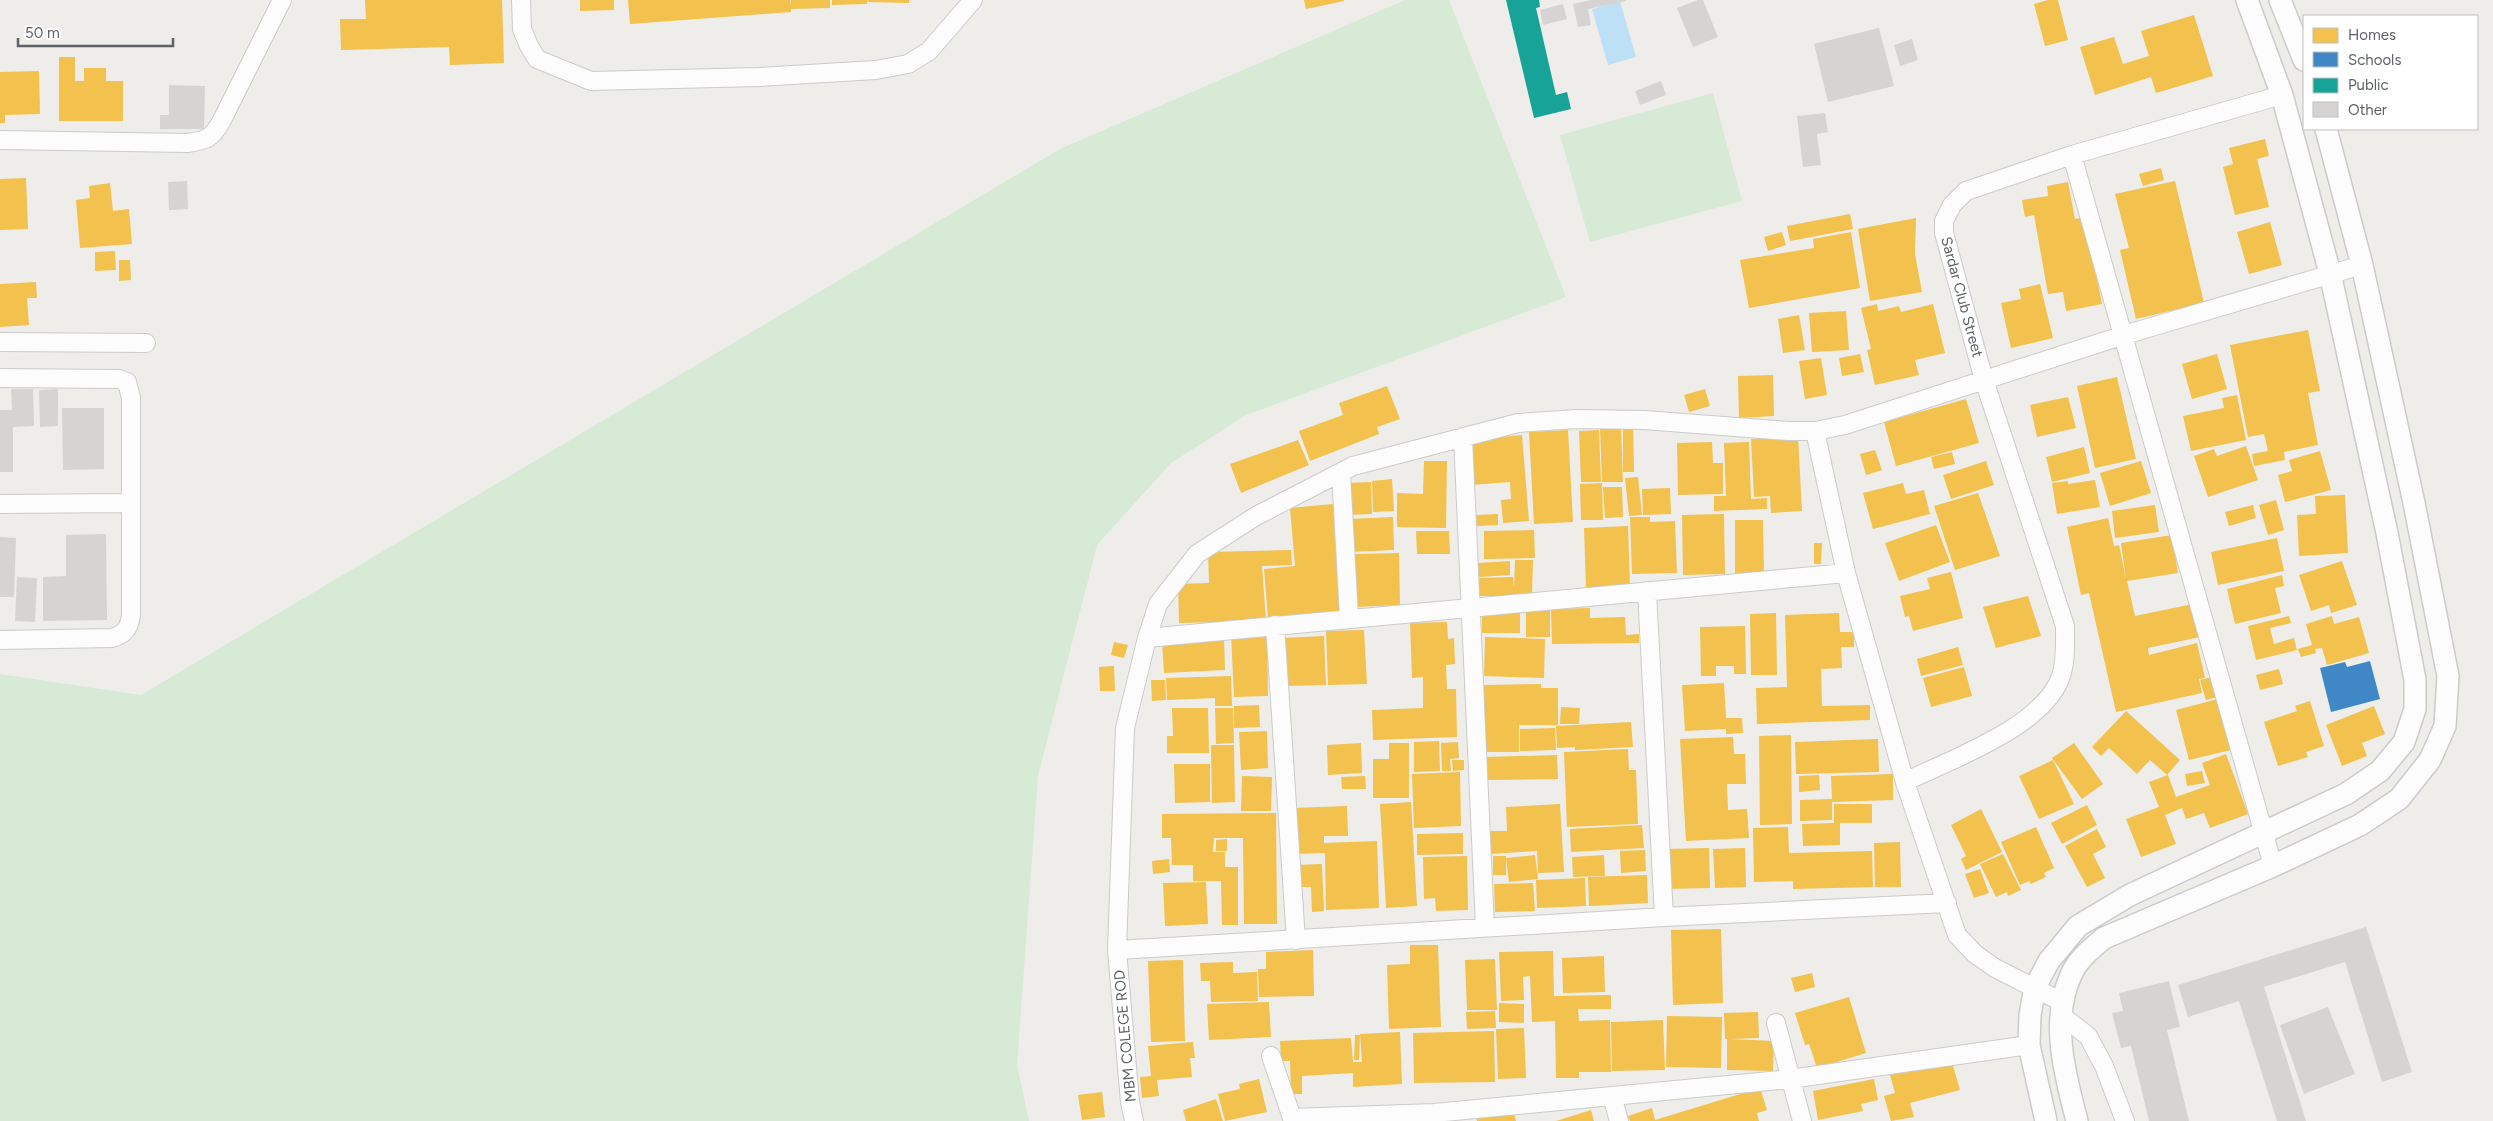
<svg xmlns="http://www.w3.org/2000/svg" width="2493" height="1121" font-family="Figtree,sans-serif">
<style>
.green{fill:#d7ead5}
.water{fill:#bee0f7}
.homes{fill:#f2c14e}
.schools{fill:#3f88c5}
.public{fill:#17a398}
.building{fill:#d5d4d2}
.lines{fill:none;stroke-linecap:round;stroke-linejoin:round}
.minor-casing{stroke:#cacbcb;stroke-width:20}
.tertiary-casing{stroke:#cacbcb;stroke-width:24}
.minor{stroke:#fcfcfc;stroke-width:18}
.tertiary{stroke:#fcfcfc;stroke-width:21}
.labels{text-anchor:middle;stroke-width:5;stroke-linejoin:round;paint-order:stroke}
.street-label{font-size:15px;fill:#5e6267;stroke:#fff}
</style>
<rect width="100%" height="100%" fill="#eeede9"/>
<!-- green -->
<path class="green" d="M1405,0h44l117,297 -320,118 -75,48 -74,82 -59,231 -21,289 12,56h-1029v-447l141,21 919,-546z
M1713,93l29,108 -152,41 -30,-107z"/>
<!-- water -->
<path class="water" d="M1620,1l16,56 -28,8 -16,-56z"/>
<!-- homes -->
<path class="homes" d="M365,0h137l2,63 -54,2 -1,-18 -108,3 -1,-31h26z
M580,0h34v10l-34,1z
M628,0h162v5l1,-5h39v8l-39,1v3l-161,12z
M832,0h35v4l-35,1z
M868,0h41v3l-41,-1z
M1304,0h40v1l-38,8z
M2048,0h10l10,40 -23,6 -11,-42z
M2194,15l19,61 -57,17 -5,-16 -56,18 -15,-48 34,-10 9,27 26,-8 -8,-25z
M59,57h16v24h9v-13h22v13h17v40h-64z
M39,71l1,43 -35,1v8h-5v-51z
M2265,139l4,17 -12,3 12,48 -34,8 -12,-48 10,-3 -4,-16z
M2161,168l3,12 -21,6 -4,-12z
M26,178l2,51 -28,1v-51z
M2175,181l29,122 -68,16 -16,-69 9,-2 -14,-54z
M2068,182l7,37 10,-2 17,87 -36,7 -3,-19 -15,2 -14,-79 -9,2 -3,-17 26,-4 -1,-10z
M110,183l3,28 16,-2 3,35 -52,4 -4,-48 14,-2 -1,-12z
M1850,214l3,15 -63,12 -3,-15z
M1916,218l-1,36 7,38 -52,9 -12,-72z
M2270,222l12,43 -33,9 -12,-42z
M1782,232l4,13 -18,6 -4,-14z
M1851,232l9,56 -111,20 -9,-48 74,-12 -1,-9z
M115,251l1,19 -21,1v-19z
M119,260h11l1,20 -12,1z
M36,282l1,16h-10l2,27 -29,2v-43z
M2040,284l13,54 -42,10 -10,-45 20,-4 -2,-10z
M1877,304l1,7 21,-5 2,6 32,-8 12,49 -30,7 4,15 -44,10 -8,-35 4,-1 -10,-41z
M1846,311l3,39 -37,2 -3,-39z
M1799,315l6,35 -22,3 -5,-34z
M2308,330l12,61 -12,2 10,52 -34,7 1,8 -31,6 -2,-12 16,-3 -4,-17 -16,3 -18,-92z
M1860,354l4,18 -22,4 -3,-18z
M2217,354l10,35 -35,10 -10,-35z
M1821,358l6,37 -22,4 -6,-38z
M1773,375l1,41 -35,2 -1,-42z
M2117,377l19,82 -41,9 -18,-82z
M1387,386l13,33 -23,8 2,7 -69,27 -11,-30 44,-16 -4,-12z
M1705,389l5,17 -21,6 -5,-17z
M2237,395l9,45 -55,11 -8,-35 41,-8 -2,-10z
M2068,397l8,31 -39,9 -7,-32z
M1966,399l13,44 -83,23 -12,-44z
M1623,424h10l1,48h-11z
M1621,426l2,56h-21l-2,-55z
M1568,430l5,92 -39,2 -5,-92z
M1599,430l2,52h-20l-2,-51z
M1522,435l7,86 -26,2 -2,-23 10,-1 -1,-17 -39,3 -4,-45z
M1798,437l4,74 -31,2 -1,-17 -16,1 -3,-58z
M1298,440l11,25 -68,28 -11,-29z
M1712,442l1,21h10v31l-45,1 -1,-52z
M1749,442l2,57 16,-1v11l-53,2v-15h12l-2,-53z
M2246,446l12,34 -50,17 -14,-41 20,-7 3,7z
M2084,447l6,26 -38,9 -6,-25z
M1875,450l7,20 -16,5 -6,-21z
M2320,451l11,39 -46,12 -7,-27 14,-4 -3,-11z
M1952,452l3,12 -21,5 -3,-12z
M1424,461h23l-1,67 -49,-1v-34l26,1z
M1986,461l8,24 -43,14 -8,-24z
M2141,461l10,32 -41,13 -10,-33z
M1638,477l4,38 -13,1 -4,-38z
M1392,479l2,32 -21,1 -1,-31z
M2095,480l5,27 -43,7 -5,-31 16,-2v3z
M1371,482l1,32 -23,1 -2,-32z
M1602,483l1,37h-22l-1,-36z
M1903,483l3,11 18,-4 6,24 -57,15 -10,-36z
M1603,487h19l1,30 -18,1z
M1670,488l1,26 -28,1 -1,-26z
M1978,493l22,63 -45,14 -21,-64z
M2345,495l3,58 -49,3 -2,-41 19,-1 -1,-18z
M2276,500l8,30 -16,5 -9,-30z
M1333,504l9,108 -74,6 -4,-49 31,-3 -5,-58z
M2155,505l4,27 -44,6 -3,-27z
M2253,505l3,13 -27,8 -4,-14z
M1498,514v11l-21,1 -1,-11z
M1724,514l1,60 -42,1 -1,-60z
M1393,517l1,33 -44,2v-33z
M1630,517h20v5l25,-1 2,52 -45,1z
M2108,518l6,28 5,-1 7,34 -5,-36 51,-8 6,38 -51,8 8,35 58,-12 7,33 -52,11 1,7 48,-12 8,35 -6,1 3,14 -86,19 -27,-119 -8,2 -14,-68z
M1735,520h28l1,55h-29z
M1936,525l14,37 -51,19 -14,-38z
M1628,526l2,60 -44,2 -2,-60z
M1534,530l1,28 -51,1v-28z
M1416,531h33l1,23h-33z
M2277,538l7,33 -66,14 -7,-33z
M1814,543h8l-1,21h-7z
M1291,550l1,15 -30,1 4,55 -87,2 -1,-39 31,-1 -1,-31z
M1399,553l1,52 -44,2 -1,-53z
M1515,560h18l-1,36h-53l-1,-18 35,-1 1,11z
M1510,561v14l-31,2 -1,-14z
M2342,561l15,44 -26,8 -2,-8 -18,6 -12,-36z
M1951,572l12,46 -50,13 -4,-15 -4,1 -5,-21 30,-7 -3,-11z
M2282,575l2,11 -9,2 6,25 -46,11 -8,-35z
M2028,596l13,40 -45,12 -13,-41z
M1550,608v29h-24v-28z
M1590,608v10l35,-1 1,18 13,-1v9l-87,1 -1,-35z
M1482,612h38v21h-38z
M1776,613l1,62h-26l-1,-61z
M1839,613l1,19h14v15h-13l1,21 -21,1 1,37 48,-1v15l-113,4 -1,-36 31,-1 -2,-72z
M2289,616l2,7 -21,5 4,16 20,-6 3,12 -41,10 -8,-34z
M2332,616l2,8 25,-7 10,36 -42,12 -5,-17 -7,1 1,4 -15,4 -3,-8 14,-4 -6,-21z
M1447,622l1,17 6,-1 1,26 -9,1 1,24h9l1,48 -84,3 -1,-30 51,-2v-31l-11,1 -2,-55z
M1745,626l1,48h-12v-8h-18v10h-15l-1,-49z
M1364,630l3,54 -39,1 -2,-54z
M1267,632l1,64 -34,1 -3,-64z
M1324,636l2,49 -41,1 -2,-48z
M1485,637l60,2 -1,39 -60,-2z
M1224,638l1,32 -61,3 -2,-32z
M1114,642l14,3 -4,13 -13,-3z
M1958,647l5,18 -42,11 -4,-17z
M1114,666l1,25h-15l-1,-24z
M1964,667l8,29 -41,11 -8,-29z
M2279,669l4,15 -23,6 -4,-15z
M1231,676l1,30h-17v-8l-48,2 -1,-22z
M2212,677l5,20 -11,3 -6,-20z
M1151,680h14l1,20 -14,1z
M1724,683l2,35h16l1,15 -17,1v-5l-41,2 -3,-46z
M1541,684v4h17v37h-39v27h-34l-1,-67z
M2222,698l13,51 -46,11 -13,-50z
M2310,701l14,45 -18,6 2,5 -30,9 -14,-44 33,-11 -2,-5z
M1259,705l1,22 -26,1v-22z
M2374,706l11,28 -23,9 5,13 -25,10 -16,-41z
M1561,707l19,1 -1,16h-19z
M1172,708h36l1,45h-42v-17h6z
M1215,708h18l1,35 -18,1z
M2126,711l54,49 -13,15 -17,-15 -13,14 -28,-26 -8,8 -9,-9z
M1631,722l2,25 -58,3v-3l-18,1 -1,-22z
M1555,728l1,22 -36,1v-22z
M1267,731l1,37 -27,2 -2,-38z
M1791,735l1,89 -32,1 -1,-89z
M1733,737l1,17h11l1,30h-19l1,26 19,-1 2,29 -63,3 -6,-102z
M1878,739l1,33 -83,2 -1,-32z
M1439,741l1,30 -26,1v-30z
M1458,742l1,16 -9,1 1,12h-9l-1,-28z
M1361,743l1,30 -34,2 -1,-30z
M1389,743h20v55h-36v-39h16z
M2074,743l29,41 -21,15 -30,-41z
M1211,745h23l1,57 -23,1z
M1628,749l1,21h7l2,54 -71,3 -3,-75z
M2226,754l22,60 -38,14 -6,-15 -18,6 -4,-11 -17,7 11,29 -35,13 -15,-38 33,-12 -10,-25 19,-7 8,22 34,-12 -8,-22z
M1557,755l1,24 -72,1v-23z
M1452,760h12v10l-11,1z
M2053,760l21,44 -35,15 -20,-43z
M1174,764h36v38l-35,1z
M2202,771l3,12 -18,3 -2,-12z
M1460,772l1,54 -47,2 -2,-54z
M1893,774v26l-61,2v18l-32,1v-21l32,-1 -1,-23z
M1819,775l1,15 -21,2v-16z
M1242,776l30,1 -1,34h-30z
M1365,776l1,13h-24l-1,-12z
M1411,802l6,104 -31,2 -6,-104z
M1560,804l4,68 -26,1 -1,-22 -48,3 -1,-23h19l-1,-24z
M1834,804h38v19h-32v22l-37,1 -1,-22 32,-1z
M2087,805l10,20 -35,19 -11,-21z
M1347,806l1,30h-24v7l53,-2 2,67 -53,2 -1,-57 -31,1 -1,-46z
M1981,809l21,43 -36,18 -5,-11 5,-3 -15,-31z
M1276,813l1,111h-33l-1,-86h-29l-1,14h12v15h13v58h-16l-1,-44h-28v-16h-21l-1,-27h-9v-24z
M1642,825l2,23 -73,4 -1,-23z
M1788,827l1,26 83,-2 1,36 -80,2v-8l-39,1 -1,-54z
M2036,827l18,41 -10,5 2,4 -15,7 -2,-3 -9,4 -19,-43z
M2097,829l9,18 -13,7 12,24 -18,9 -22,-41z
M1463,833v21l-46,1v-21z
M1227,839v12h-11v-11z
M1900,842l1,45h-26l-1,-44z
M1709,848l1,40 -43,1 -1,-40z
M1745,848l1,39 -31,1 -2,-39z
M1645,850l1,21 -25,2 -1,-22z
M2003,854l18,36 -13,6 -1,-4 -11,5 -16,-33z
M1535,855l3,24 -29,3 -3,-24z
M1604,855l1,21 -32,1 -1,-20z
M1467,856l1,54 -32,1 -1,-13 -11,1 -1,-42z
M1493,856h13v19h-13z
M1169,859l1,13 -17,2 -1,-13z
M1322,864l2,47 -12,1 -1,-25h-16v-22z
M1980,869l9,24 -15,5 -9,-24z
M1647,875l1,28 -59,3 -1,-29z
M1585,878l1,28 -49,2 -1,-28z
M1206,882l2,42 -43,2 -2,-43z
M1533,883l2,28 -40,1 -1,-28z
M1721,929l2,74 -50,2 -2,-75z
M1410,945h28l3,82 -52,2 -2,-64 23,-1z
M1313,950l1,46 -55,1 -1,-28h8v-17z
M1553,951l1,45 57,-1v14h-33l1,12 31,-1 1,52h-32v6h-23l-1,-57 -23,1 -2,-46 -7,1 1,23 -23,1 -2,-49z
M1604,956l1,36 -42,1 -1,-35z
M1495,959l2,51h-30l-2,-50z
M1183,960l2,81 -34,1 -3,-81z
M1233,962v11l24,-1 1,29 -47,1 -1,-21h-9l-1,-18z
M1812,973l3,14 -20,5 -4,-14z
M1849,997l17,56 -49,15 -8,-24 -4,1 -10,-32z
M1269,1002l2,35 -62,3 -2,-36z
M1499,1003l25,1v19l-25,-1z
M1495,1011l1,17 -29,1 -1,-17z
M1758,1012l1,26 -29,1 44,2 -1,30 -46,-1v-31h-2l-1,-26z
M1667,1016l55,1 -1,51 -55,-1z
M1663,1020l2,50 -53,1 -1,-49z
M1524,1028l2,50 -28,1 -2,-50z
M1494,1031l1,51 -81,1 -1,-50z
M1400,1032l2,52 -49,3v-14l-51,3v18h-11l-1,-33h-9l-1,-20 71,-3 2,24h9l-2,-28z
M1355,1035h5l-1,25h-5z
M1193,1042l2,16h-5l2,19 -35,3 2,16 -17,2 -2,-21 11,-1 -3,-30z
M1951,1059l9,31 -50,13 4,14 -23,4 -7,-25 11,-3 -5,-18z
M1259,1079l8,33 -42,9 -7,-27 22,-5 -1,-5z
M1874,1079l4,21 -17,4 2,7 -45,9 -5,-29z
M1760,1088l7,22 -10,3 2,8h-129l-2,-5 24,-8 3,12z
M1102,1092l3,25 -23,3 -4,-25z
M1216,1099l7,22h-37l-3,-11z
M1513,1109l3,12h-39l-1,-4z
M1591,1110l3,11h-38z"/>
<!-- schools -->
<path class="schools" d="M2370,661l10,38 -49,13 -11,-44 25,-6 2,5z"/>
<!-- public -->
<path class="public" d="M1506,0h33l1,7 -4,1 20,87 11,-3 4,17 -37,9z"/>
<!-- building -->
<path class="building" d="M1591,0h35v1l-38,8 3,16 -13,2 -5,-23z
M1698,0h5l15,37 -25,10 -16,-39z
M1563,4l4,15 -24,6 -3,-15z
M1879,28l15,58 -66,16 -14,-58z
M1912,39l6,21 -18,6 -6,-21z
M1661,81l5,14 -26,10 -5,-14z
M169,85l36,1 -1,43h-44v-14h9z
M1825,113l3,19 -11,2 4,31 -18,2 -6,-51z
M187,181l1,28 -19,1 -1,-28z
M11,389h22l1,37 -21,1v45h-13v-62h12z
M58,389v37l-18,1 -1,-37z
M62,408h42v61l-41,1z
M106,534l1,86 -64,1v-44l23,-1v-41z
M0,537l16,1 -2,59h-14z
M17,577l20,1 -2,44 -20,-1z
M2366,927l46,145 -30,10 -37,-120 -81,25 42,134h-29l-38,-120 -51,16 -10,-32z
M2169,981l11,46 -13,3 22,91h-40l-18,-75 -10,2 -9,-35 11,-2 -4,-18z
M2328,1007l27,67 -51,20 -24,-69z"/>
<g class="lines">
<defs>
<path id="minor" d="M521,0l1,29 7,17 8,13 54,22 168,-4 117,-7 32,-6 21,-13 44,-51
M0,140l188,3c19,-3 23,-4 33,-21l61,-122
M2072,155l201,711
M0,342l146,1
M0,378l119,1 8,3 4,16v217c-2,14 -6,19 -19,23l-112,2
M1815,431l31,142 59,209 52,153 18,19 20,14 67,34
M1463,437l22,491
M1341,473l8,144
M0,504l130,-1
M1647,591l17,326
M1275,625l21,315
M1147,638l699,-65
M1905,782c46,-23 139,-55 156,-106 5,-15 4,-34 4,-50l-81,-246 -40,-147v-12l8,-16 14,-14 106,-36 210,-60
M1117,950l547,-33 283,-14
M2062,1016l26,20 16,30 21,55
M1776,1023l26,98
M1271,1056l21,62
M1612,1096l7,25
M1134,1121l-4,-19 -13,-152 8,-222 22,-90 11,-34 39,-50 59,-38 97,-50 165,-43 59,-4 67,1 144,11h27l30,-6 279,-90 238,-70
M1293,1121l-1,-3 142,-5 356,-34 239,-34"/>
<path id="tertiary" d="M2280,0l24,60
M2046,1121l-17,-76 1,-30 5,-28 14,-26 29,-35 52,-31 216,-101 34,-23 24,-29 11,-33v-29l-28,-147 -57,-260 -48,-178 -35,-95
M2077,1121c-12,-46 -27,-100 -6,-146 6,-15 21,-27 33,-37l169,-72 87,-41 39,-26 31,-39 15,-34 3,-50 -34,-173 -52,-238 -36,-136"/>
</defs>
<!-- minor casing -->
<use href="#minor" class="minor-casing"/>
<!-- tertiary casing -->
<use href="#tertiary" class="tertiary-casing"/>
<!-- minor -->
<use href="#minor" class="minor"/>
<!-- tertiary -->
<use href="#tertiary" class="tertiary"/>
</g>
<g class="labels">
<!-- street labels -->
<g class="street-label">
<text transform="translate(1962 297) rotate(75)" y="5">Sardar Club Street</text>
<text transform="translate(1125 1036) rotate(-95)" y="5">MBM COLEGE ROD</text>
</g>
</g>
<!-- legend -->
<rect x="2303" y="15" width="175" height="115" fill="#ffffff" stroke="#bfc0c2"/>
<rect x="2313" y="28" width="25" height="15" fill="#f2c14e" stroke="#bfc0c2"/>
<text x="2348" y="40" font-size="15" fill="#5e6267">Homes</text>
<rect x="2313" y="52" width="25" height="15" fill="#3f88c5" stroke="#bfc0c2"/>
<text x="2348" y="65" font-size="15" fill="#5e6267">Schools</text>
<rect x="2313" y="78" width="25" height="15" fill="#17a398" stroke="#bfc0c2"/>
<text x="2348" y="90" font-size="15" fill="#5e6267">Public</text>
<rect x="2313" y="102" width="25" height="15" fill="#d5d4d2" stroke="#bfc0c2"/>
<text x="2348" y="115" font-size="15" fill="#5e6267">Other</text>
<!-- scale -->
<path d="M18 38v8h155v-8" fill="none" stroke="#5e6267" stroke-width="2.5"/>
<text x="25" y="38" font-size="15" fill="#5e6267" stroke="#ffffff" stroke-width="4" paint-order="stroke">50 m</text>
</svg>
